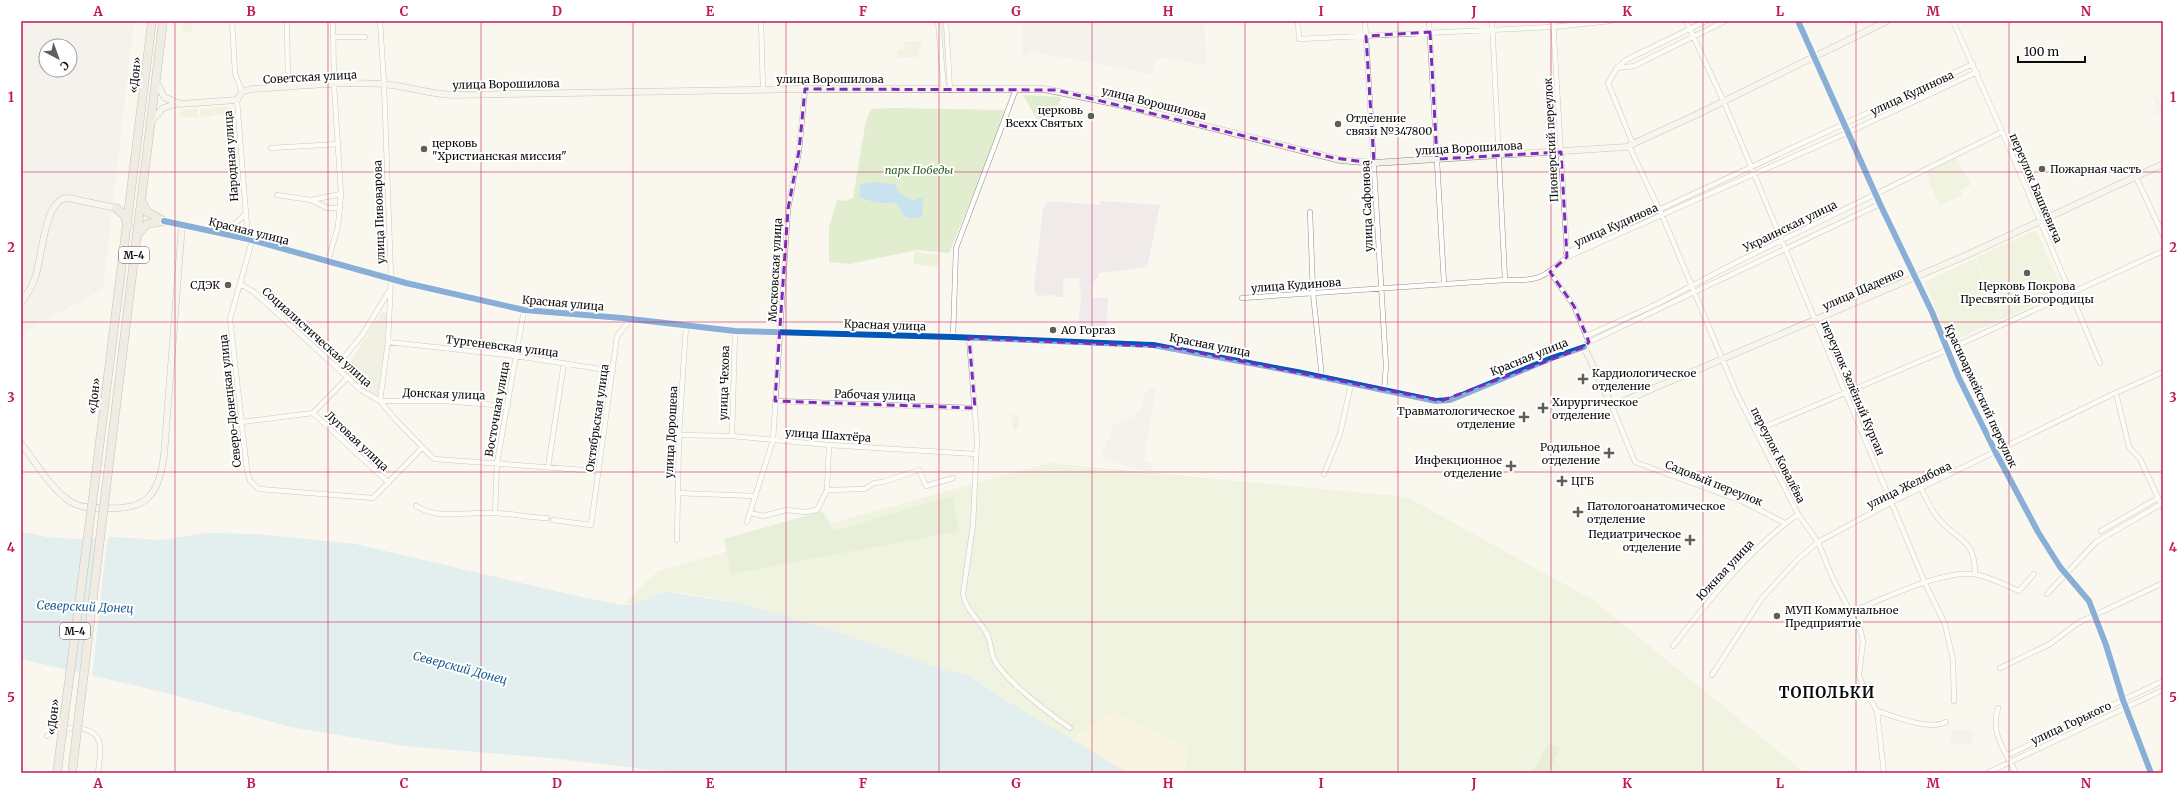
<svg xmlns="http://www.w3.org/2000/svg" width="2184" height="794" font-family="Merriweather,serif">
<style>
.industrial{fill:#f0eaeb;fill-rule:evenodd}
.green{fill:#e2edcf}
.forest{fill:#d2e4be}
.sand{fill:#f8efd1}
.cemetery{fill:#e4e9d4}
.pitch{fill:#ecf2d9}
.water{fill:#c8e2f0}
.pier{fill:#faf7ee}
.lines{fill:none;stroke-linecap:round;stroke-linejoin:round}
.street-casing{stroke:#93918d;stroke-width:5.5}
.secondary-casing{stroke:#898884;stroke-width:7}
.highway-casing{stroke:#807f7a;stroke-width:9}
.street{stroke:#fefefc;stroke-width:4.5}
.secondary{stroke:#f4f2e8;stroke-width:6}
.highway{stroke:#e7ded4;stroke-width:8}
.highway-bridge-casing{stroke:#807f7a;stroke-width:9;stroke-linecap:butt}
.highway-bridge{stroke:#e7ded4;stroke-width:8}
.cycleway-casing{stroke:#fff;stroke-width:8}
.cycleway{stroke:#0057b8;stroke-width:6}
.marked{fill:none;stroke:#7b2cbf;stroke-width:3;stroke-dasharray:8 5;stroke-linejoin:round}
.grid{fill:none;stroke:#c2185b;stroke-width:1;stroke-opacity:0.55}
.poi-dot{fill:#5f5e5a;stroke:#fff;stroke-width:1.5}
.labels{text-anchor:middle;stroke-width:4;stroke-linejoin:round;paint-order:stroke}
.shield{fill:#fff;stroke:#545454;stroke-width:1}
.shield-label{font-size:10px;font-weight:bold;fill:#0b0b0b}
.street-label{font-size:11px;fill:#0b0b0b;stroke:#fff}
.poi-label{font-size:11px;fill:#0b0b0b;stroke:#fff;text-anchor:start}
.park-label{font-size:11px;font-style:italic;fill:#2c5d20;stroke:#fff}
.water-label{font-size:12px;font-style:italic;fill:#1d5f93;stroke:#fff}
.district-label{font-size:15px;font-weight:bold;letter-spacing:1px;fill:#0b0b0b;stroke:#fff}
.neatline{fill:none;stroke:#c2185b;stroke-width:1.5}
.grid-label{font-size:13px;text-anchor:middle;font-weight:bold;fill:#c2185b}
</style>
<rect width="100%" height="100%" fill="#faf7ee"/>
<!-- industrial -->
<path class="industrial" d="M21,21h113l-31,268 -82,45zM46,46h24v24h-24z
M1021,21h183l3,44 -49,-7 -6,16 -120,-22 -10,5z
M2157,96l6,11v5l-7,3 -3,-4 5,-3 -5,-9z
M1048,201l51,4 1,-4 60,4 -13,62 -49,6v4l-6,6v15h16l-2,35 -12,1 -16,-3 3,-33 -2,-20 -16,1v18h-8l-1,-2 -17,1 -1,-2 -2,-7 9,-78z
M1157,385l-13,75 9,4 -1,7 -16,-1 -35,-13 12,-31 23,-11 7,-12 1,-9z
M1953,729l19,1v13l-10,2 -12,-2z"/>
<!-- green -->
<path class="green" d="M187,21h7l-3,12 -6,-1 -2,-3v-5z
M941,21h3l2,52z
M922,41l-5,16h-19v-8h6v-7z
M1023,95l38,2v3c-6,9 -10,22 -23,21z
M214,107h16l2,4 -3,3 -14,1z
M198,108v9l-14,1 -5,-3 3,-5z
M213,108l1,8 -14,1v-8z
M895,108l113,2 -59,143 -32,-3 -67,14 -21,-2v-34l8,-28 8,1 8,-3 13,-78 5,-11z
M1956,157l15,28 -11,6 3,4 -23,10 -12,-24 2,-1 -4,-8z
M2036,230l27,62 -60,27 -27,-62z
M1975,258l27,61 -53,24 -24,-61z
M1018,414l1,15 -6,1 -1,-15z
M1049,463l358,34 186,103 212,173h-257l13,-25 -13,-5 -16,30h-348l4,-26 -75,-35 -41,28 -104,-65 -20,-4 -115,-41 -91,-26 -56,-11 -17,-1 -11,1 -19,10 -16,2 35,-34z"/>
<!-- forest -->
<path class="forest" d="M952,496l7,35 -228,43 -7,-35 99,-28 11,20z
M1548,743l13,5 -13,25h-16z"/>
<!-- sand -->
<path class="sand" d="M1113,712l75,35 -4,26h-56l-56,-33z"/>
<!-- cemetery -->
<path class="cemetery" d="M382,311l5,3 -1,31 -8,50 -5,1 -26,-21 -2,-4z"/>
<!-- pitch -->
<path class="pitch" d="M915,252l24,3 -2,12 -24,-3z"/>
<!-- water -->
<path class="water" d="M878,182l18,3 3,8 15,8 6,-4 3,2 -1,18 -14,1 -5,-3 -7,-13c-14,3 -24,0 -37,-5l1,-13z
M21,533h11l14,4 30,2 38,-2 46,3 47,-7 52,1 96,10 226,53 41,8h9l27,-11 11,-2 73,12 91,26 115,41 20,4 32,21 128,77h-449l-128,-15 -147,-12 -113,-19 -133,-36 -137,-32z"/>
<!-- pier -->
<path class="pier" d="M109,535l-3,15 -14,127 -13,-3 17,-138z"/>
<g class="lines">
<defs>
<path id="street" d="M232,21l3,52 7,19
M287,21l1,66
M380,21l4,63 7,194 -3,64 -8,59h64l64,5
M761,21l2,69
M938,21l6,69
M946,21l4,69
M1298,21l1,18 254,-12 58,-6
M1365,21l21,345 -2,25
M1429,21l15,262
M1492,21l13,259
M1553,21l14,234
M1686,21l38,81 201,481 20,41 8,36 1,41
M1953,21l59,133 88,209
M333,37h32
M1617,68l17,-2 91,-45
M237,100l11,139
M1633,144l-25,-61 9,-15 9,-8 80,-39
M1629,146l33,69 75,179 61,120 20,28 15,37 28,53 2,10 -4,33 5,14 13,22 7,62
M271,148l68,-4
M2136,177l27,58
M277,195l34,5 30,-6
M311,200l16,8h13
M1310,212l3,81 9,85
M221,233l12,-7 13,-13
M252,241l-22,78 17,151 3,11 9,8 114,9 49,-50
M1566,253l407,-189
M328,261l10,-35 3,-32 -7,-109 -1,-64
M1550,272l24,34 13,32
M240,284l14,8 107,98 19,11 15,18 39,40 164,12
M1242,298l263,-18c35,0 35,0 62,-23l282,-125 128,-60
M1587,336l70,-32 80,-42 265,-130
M953,337l3,-89 60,-159
M969,338l8,101 -4,86 -10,69c2,15 15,25 23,38 5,8 4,18 8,27 10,21 56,55 76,69
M388,342l128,14 97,15
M1584,347l5,-5 291,-138
M336,367l27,-33 26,-43
M2116,393l13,54 11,12 23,49
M775,401l200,7
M1612,406l23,56 109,40 41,21
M313,413l76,70
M242,422l71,-9 34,-35
M1757,430l190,-80 216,-99
M679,435l53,1 97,9 147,9
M732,436l3,-105
M548,467l16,-104
M1324,474l16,-40 11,-50
M1921,488c5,10 10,22 17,30 19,24 37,19 37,56
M827,490l2,-45
M677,493l78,3
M416,506c23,15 54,5 79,7 17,1 34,4 52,5
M495,513l2,-50 27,-153
M750,513l13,3 23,-6 19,2 12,-2 10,-20 38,-1 9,-6 9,-1 36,-12 7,16 27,-8
M553,520l38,5 26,-189 14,-17
M747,522l26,-82 15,-231 11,-58 6,-62
M2101,531l57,-33
M677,540l2,-105 7,-109
M2047,594l49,-52 65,-38
M1851,612c32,-13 89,-41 122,-38 16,2 32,11 46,17l15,-17
M1673,646c38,-48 76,-96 125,-132
M2000,668l50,-24 28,-21 85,-40
M1712,675l50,-77 36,-39 20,-17 74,-40 219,-107 52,-23
M1998,708c-8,27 7,42 18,65
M1877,711c18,5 52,20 69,11
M47,736c14,-10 49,-14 53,9 1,8 -1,19 -2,28
M2008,755l155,-74
M1987,773l176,-83"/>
<path id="secondary" d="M1798,21l82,183 52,108 27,66 37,75 42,79 22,35 29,34 17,44 17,55 28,73
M156,81l8,16 16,7 57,-4 5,-8 9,-3c43,-2 89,-8 132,-5 24,2 45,10 70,11l352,-6h239l78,16 218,55 34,3 252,-16 72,-33 189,-93
M151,122l12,-14 13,-4
M164,221l84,18 158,44 118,27 98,8 113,13 218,6 200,8 144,27 139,29 14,-1 102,-42 32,-11 28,59 355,-151 196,-91
M21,302c6,-7 11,-15 14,-24 7,-18 9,-81 33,-80l48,10
M21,443c15,20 29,45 50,59 10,6 21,6 32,6 43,3 56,-12 61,-53l18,-230
M2161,773l2,-1"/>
<path id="highway" d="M141,200l6,12 15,8
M116,208l8,7 4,10
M137,235l10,-11 17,-3
M94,489l58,-468
M106,489l57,-468"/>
</defs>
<!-- street casing -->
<use href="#street" class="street-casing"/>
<!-- secondary casing -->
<use href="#secondary" class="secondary-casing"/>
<!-- highway casing -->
<use href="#highway" class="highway-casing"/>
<!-- street -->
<use href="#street" class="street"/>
<!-- secondary -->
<use href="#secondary" class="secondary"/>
<!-- highway -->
<use href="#highway" class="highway"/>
<defs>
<path id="highway-bridge" d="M57,773l37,-284
M72,773l34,-284"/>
</defs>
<!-- highway-bridge casing -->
<use href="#highway-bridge" class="highway-bridge-casing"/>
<!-- highway-bridge -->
<use href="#highway-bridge" class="highway-bridge"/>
<defs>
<path id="cycleway" d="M1798,21l82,183 52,108 27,66 37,75 42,79 22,35 29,34 17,44 17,55 28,73
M164,221l84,18 158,44 118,27 98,8 113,13 218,6 200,8 144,27 139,29 14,-1 102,-42 32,-11"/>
</defs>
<!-- cycleway casing -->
<use href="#cycleway" class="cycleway-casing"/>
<!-- cycleway -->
<use href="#cycleway" class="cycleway"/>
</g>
<!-- marked area -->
<path d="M0 0H2184V794H0ZM1430,32l7,127 124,-7 6,105 -17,15 24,34 15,36 -5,5 -143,54 -271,-54 -201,-9 6,70 -200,-7 13,-192 11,-58 6,-62 251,1 278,68 40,5 -8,-127z" fill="#faf7ee" fill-opacity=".55" fill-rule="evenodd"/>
<path class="marked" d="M1430,32l7,127 124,-7 6,105 -17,15 24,34 15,36 -5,5 -143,54 -271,-54 -201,-9 6,70 -200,-7 13,-192 11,-58 6,-62 251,1 278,68 40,5 -8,-127z"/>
<!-- grid -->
<path class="grid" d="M175,21v752M328,21v752M481,21v752M633,21v752M786,21v752M939,21v752M1092,21v752M1245,21v752M1398,21v752M1551,21v752M1703,21v752M1856,21v752M2009,21v752M21,172h2142M21,322h2142M21,472h2142M21,622h2142"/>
<!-- markers -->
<g class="poi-dot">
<circle cx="1091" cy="116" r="4"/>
<circle cx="1338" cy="124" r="4"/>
<circle cx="424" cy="149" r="4"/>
<circle cx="2042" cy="169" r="4"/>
<circle cx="2027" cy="273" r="4"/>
<circle cx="228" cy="285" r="4"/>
<circle cx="1053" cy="330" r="4"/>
<path d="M1581 373h4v4h4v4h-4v4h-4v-4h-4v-4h4z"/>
<path d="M1541 402h4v4h4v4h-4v4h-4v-4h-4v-4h4z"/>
<path d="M1522 411h4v4h4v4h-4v4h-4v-4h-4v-4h4z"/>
<path d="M1607 447h4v4h4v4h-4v4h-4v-4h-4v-4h4z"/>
<path d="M1509 460h4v4h4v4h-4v4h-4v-4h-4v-4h4z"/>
<path d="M1560 475h4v4h4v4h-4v4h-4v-4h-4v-4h4z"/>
<path d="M1576 506h4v4h4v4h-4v4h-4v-4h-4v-4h4z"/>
<path d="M1688 534h4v4h4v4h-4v4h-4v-4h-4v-4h4z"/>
<circle cx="1777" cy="616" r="4"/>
</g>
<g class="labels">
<!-- shield labels -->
<g class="shield">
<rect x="119" y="247" width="30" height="16" rx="3"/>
<rect x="60" y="623" width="30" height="16" rx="3"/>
</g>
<g class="shield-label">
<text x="134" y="259">М-4</text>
<text x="75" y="635">М-4</text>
</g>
<!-- street labels -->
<g class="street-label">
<text transform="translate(135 75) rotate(-84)" y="4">«Дон»</text>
<text transform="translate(310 77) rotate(-3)" y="4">Советская улица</text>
<text x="830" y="83">улица Ворошилова</text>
<text transform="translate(506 84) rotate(-1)" y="4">улица Ворошилова</text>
<text transform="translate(1912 93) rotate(-25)" y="4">улица Кудинова</text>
<text transform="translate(1154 103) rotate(14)" y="4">улица Ворошилова</text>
<text transform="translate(1551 140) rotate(-93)" y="4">Пионерский переулок</text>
<text transform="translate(1469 148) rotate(-3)" y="4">улица Ворошилова</text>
<text transform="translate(231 156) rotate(-94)" y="4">Народная улица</text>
<text transform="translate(2036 188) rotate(67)" y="4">переулок Башкевича</text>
<text transform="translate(1367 206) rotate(-92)" y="4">улица Сафонова</text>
<text transform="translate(379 212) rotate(-92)" y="4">улица Пивоварова</text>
<text transform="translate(1616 225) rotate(-24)" y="4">улица Кудинова</text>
<text transform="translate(1790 226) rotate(-26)" y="4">Украинская улица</text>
<text transform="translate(249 231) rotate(14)" y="4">Красная улица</text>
<text transform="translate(775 270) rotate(-87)" y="4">Московская улица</text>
<text transform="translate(1296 285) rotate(-4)" y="4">улица Кудинова</text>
<text transform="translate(1863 289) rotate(-24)" y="4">улица Щаденко</text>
<text transform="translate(563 303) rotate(5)" y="4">Красная улица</text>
<text transform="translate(885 325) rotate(2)" y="4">Красная улица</text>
<text transform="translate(317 337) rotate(42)" y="4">Социалистическая улица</text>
<text transform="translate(1210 345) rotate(11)" y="4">Красная улица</text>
<text transform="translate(502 346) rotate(7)" y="4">Тургеневская улица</text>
<text transform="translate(1529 357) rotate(-22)" y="4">Красная улица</text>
<text transform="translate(724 383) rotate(-88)" y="4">улица Чехова</text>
<text transform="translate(1853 388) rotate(67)" y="4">переулок Зелёный Курган</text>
<text transform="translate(444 394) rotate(2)" y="4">Донская улица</text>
<text transform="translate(875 395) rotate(2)" y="4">Рабочая улица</text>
<text transform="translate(94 396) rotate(-83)" y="4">«Дон»</text>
<text transform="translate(1981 396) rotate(65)" y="4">Красноармейский переулок</text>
<text transform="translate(230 401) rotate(-96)" y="4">Северо-Донецкая улица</text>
<text transform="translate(497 409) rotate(-80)" y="4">Восточная улица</text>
<text transform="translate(597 418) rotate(-82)" y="4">Октябрьская улица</text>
<text transform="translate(671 432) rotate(-87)" y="4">улица Дорошева</text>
<text transform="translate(828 435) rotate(4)" y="4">улица Шахтёра</text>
<text transform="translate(357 441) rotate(43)" y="4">Луговая улица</text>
<text transform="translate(1778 455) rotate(63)" y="4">переулок Ковалёва</text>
<text transform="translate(1714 483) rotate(22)" y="4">Садовый переулок</text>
<text transform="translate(1909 485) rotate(-26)" y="4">улица Желябова</text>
<text transform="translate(1725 570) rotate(-47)" y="4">Южная улица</text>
<text transform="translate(53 717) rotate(-83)" y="4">«Дон»</text>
<text transform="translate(2071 723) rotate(-25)" y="4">улица Горького</text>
</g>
<!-- poi labels -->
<g class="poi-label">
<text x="1083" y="114" text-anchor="end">церковь<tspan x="1083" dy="13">Всехх Святых</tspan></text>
<text x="1346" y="122">Отделение<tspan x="1346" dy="13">связи №347800</tspan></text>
<text x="432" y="147">церковь<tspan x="432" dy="13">"Христианская миссия"</tspan></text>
<text x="2050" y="173">Пожарная часть</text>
<text x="220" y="289" text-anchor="end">СДЭК</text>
<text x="2027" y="290" text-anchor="middle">Церковь Покрова<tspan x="2027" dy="13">Пресвятой Богородицы</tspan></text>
<text x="1061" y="334">АО Горгаз</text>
<text x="1592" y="377">Кардиологическое<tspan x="1592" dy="13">отделение</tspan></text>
<text x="1552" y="406">Хирургическое<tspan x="1552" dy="13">отделение</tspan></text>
<text x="1515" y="415" text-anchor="end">Травматологическое<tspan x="1515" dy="13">отделение</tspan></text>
<text x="1600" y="451" text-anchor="end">Родильное<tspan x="1600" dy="13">отделение</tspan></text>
<text x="1502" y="464" text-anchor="end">Инфекционное<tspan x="1502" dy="13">отделение</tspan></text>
<text x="1571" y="485">ЦГБ</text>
<text x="1587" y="510">Патологоанатомическое<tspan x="1587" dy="13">отделение</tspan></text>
<text x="1681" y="538" text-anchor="end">Педиатрическое<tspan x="1681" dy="13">отделение</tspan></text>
<text x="1785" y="614">МУП Коммунальное<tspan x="1785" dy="13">Предприятие</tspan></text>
</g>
<!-- park labels -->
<g class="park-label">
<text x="919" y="174">парк Победы</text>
</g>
<!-- water labels -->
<g class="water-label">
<text transform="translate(85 607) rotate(2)" y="4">Северский Донец</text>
<text transform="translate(460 668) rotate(15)" y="4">Северский Донец</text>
</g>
<!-- district labels -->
<g class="district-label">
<text x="1827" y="698">ТОПОЛЬКИ</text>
</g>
</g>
<!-- border -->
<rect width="2184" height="794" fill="none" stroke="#ffffff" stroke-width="44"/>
<!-- north arrow -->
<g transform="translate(58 58) rotate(139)"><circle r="19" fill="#ffffff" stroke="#9d9d9d"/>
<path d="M0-3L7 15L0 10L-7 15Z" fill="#5f5e5a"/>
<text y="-6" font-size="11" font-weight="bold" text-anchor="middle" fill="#0b0b0b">С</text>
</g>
<!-- scale -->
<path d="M2018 56v6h67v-6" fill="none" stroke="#0b0b0b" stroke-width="2"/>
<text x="2024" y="56" font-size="12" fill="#0b0b0b" stroke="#ffffff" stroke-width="3" paint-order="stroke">100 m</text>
<rect x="22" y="22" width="2140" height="750" class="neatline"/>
<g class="grid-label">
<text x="98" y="16">A</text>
<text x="251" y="16">B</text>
<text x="404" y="16">C</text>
<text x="557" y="16">D</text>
<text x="710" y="16">E</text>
<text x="863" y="16">F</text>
<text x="1016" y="16">G</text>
<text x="1168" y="16">H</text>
<text x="1321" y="16">I</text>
<text x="1474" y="16">J</text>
<text x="1627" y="16">K</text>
<text x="1780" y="16">L</text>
<text x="1933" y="16">M</text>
<text x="2086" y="16">N</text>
<text x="11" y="102">1</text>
<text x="2173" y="102">1</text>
<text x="11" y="252">2</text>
<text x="2173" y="252">2</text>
<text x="11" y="402">3</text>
<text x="2173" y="402">3</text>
<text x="11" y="552">4</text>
<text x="2173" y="552">4</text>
<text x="11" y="702">5</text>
<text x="2173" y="702">5</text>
<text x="98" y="788">A</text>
<text x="251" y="788">B</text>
<text x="404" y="788">C</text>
<text x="557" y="788">D</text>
<text x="710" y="788">E</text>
<text x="863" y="788">F</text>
<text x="1016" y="788">G</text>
<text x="1168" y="788">H</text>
<text x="1321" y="788">I</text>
<text x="1474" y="788">J</text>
<text x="1627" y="788">K</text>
<text x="1780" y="788">L</text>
<text x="1933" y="788">M</text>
<text x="2086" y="788">N</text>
</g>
</svg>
